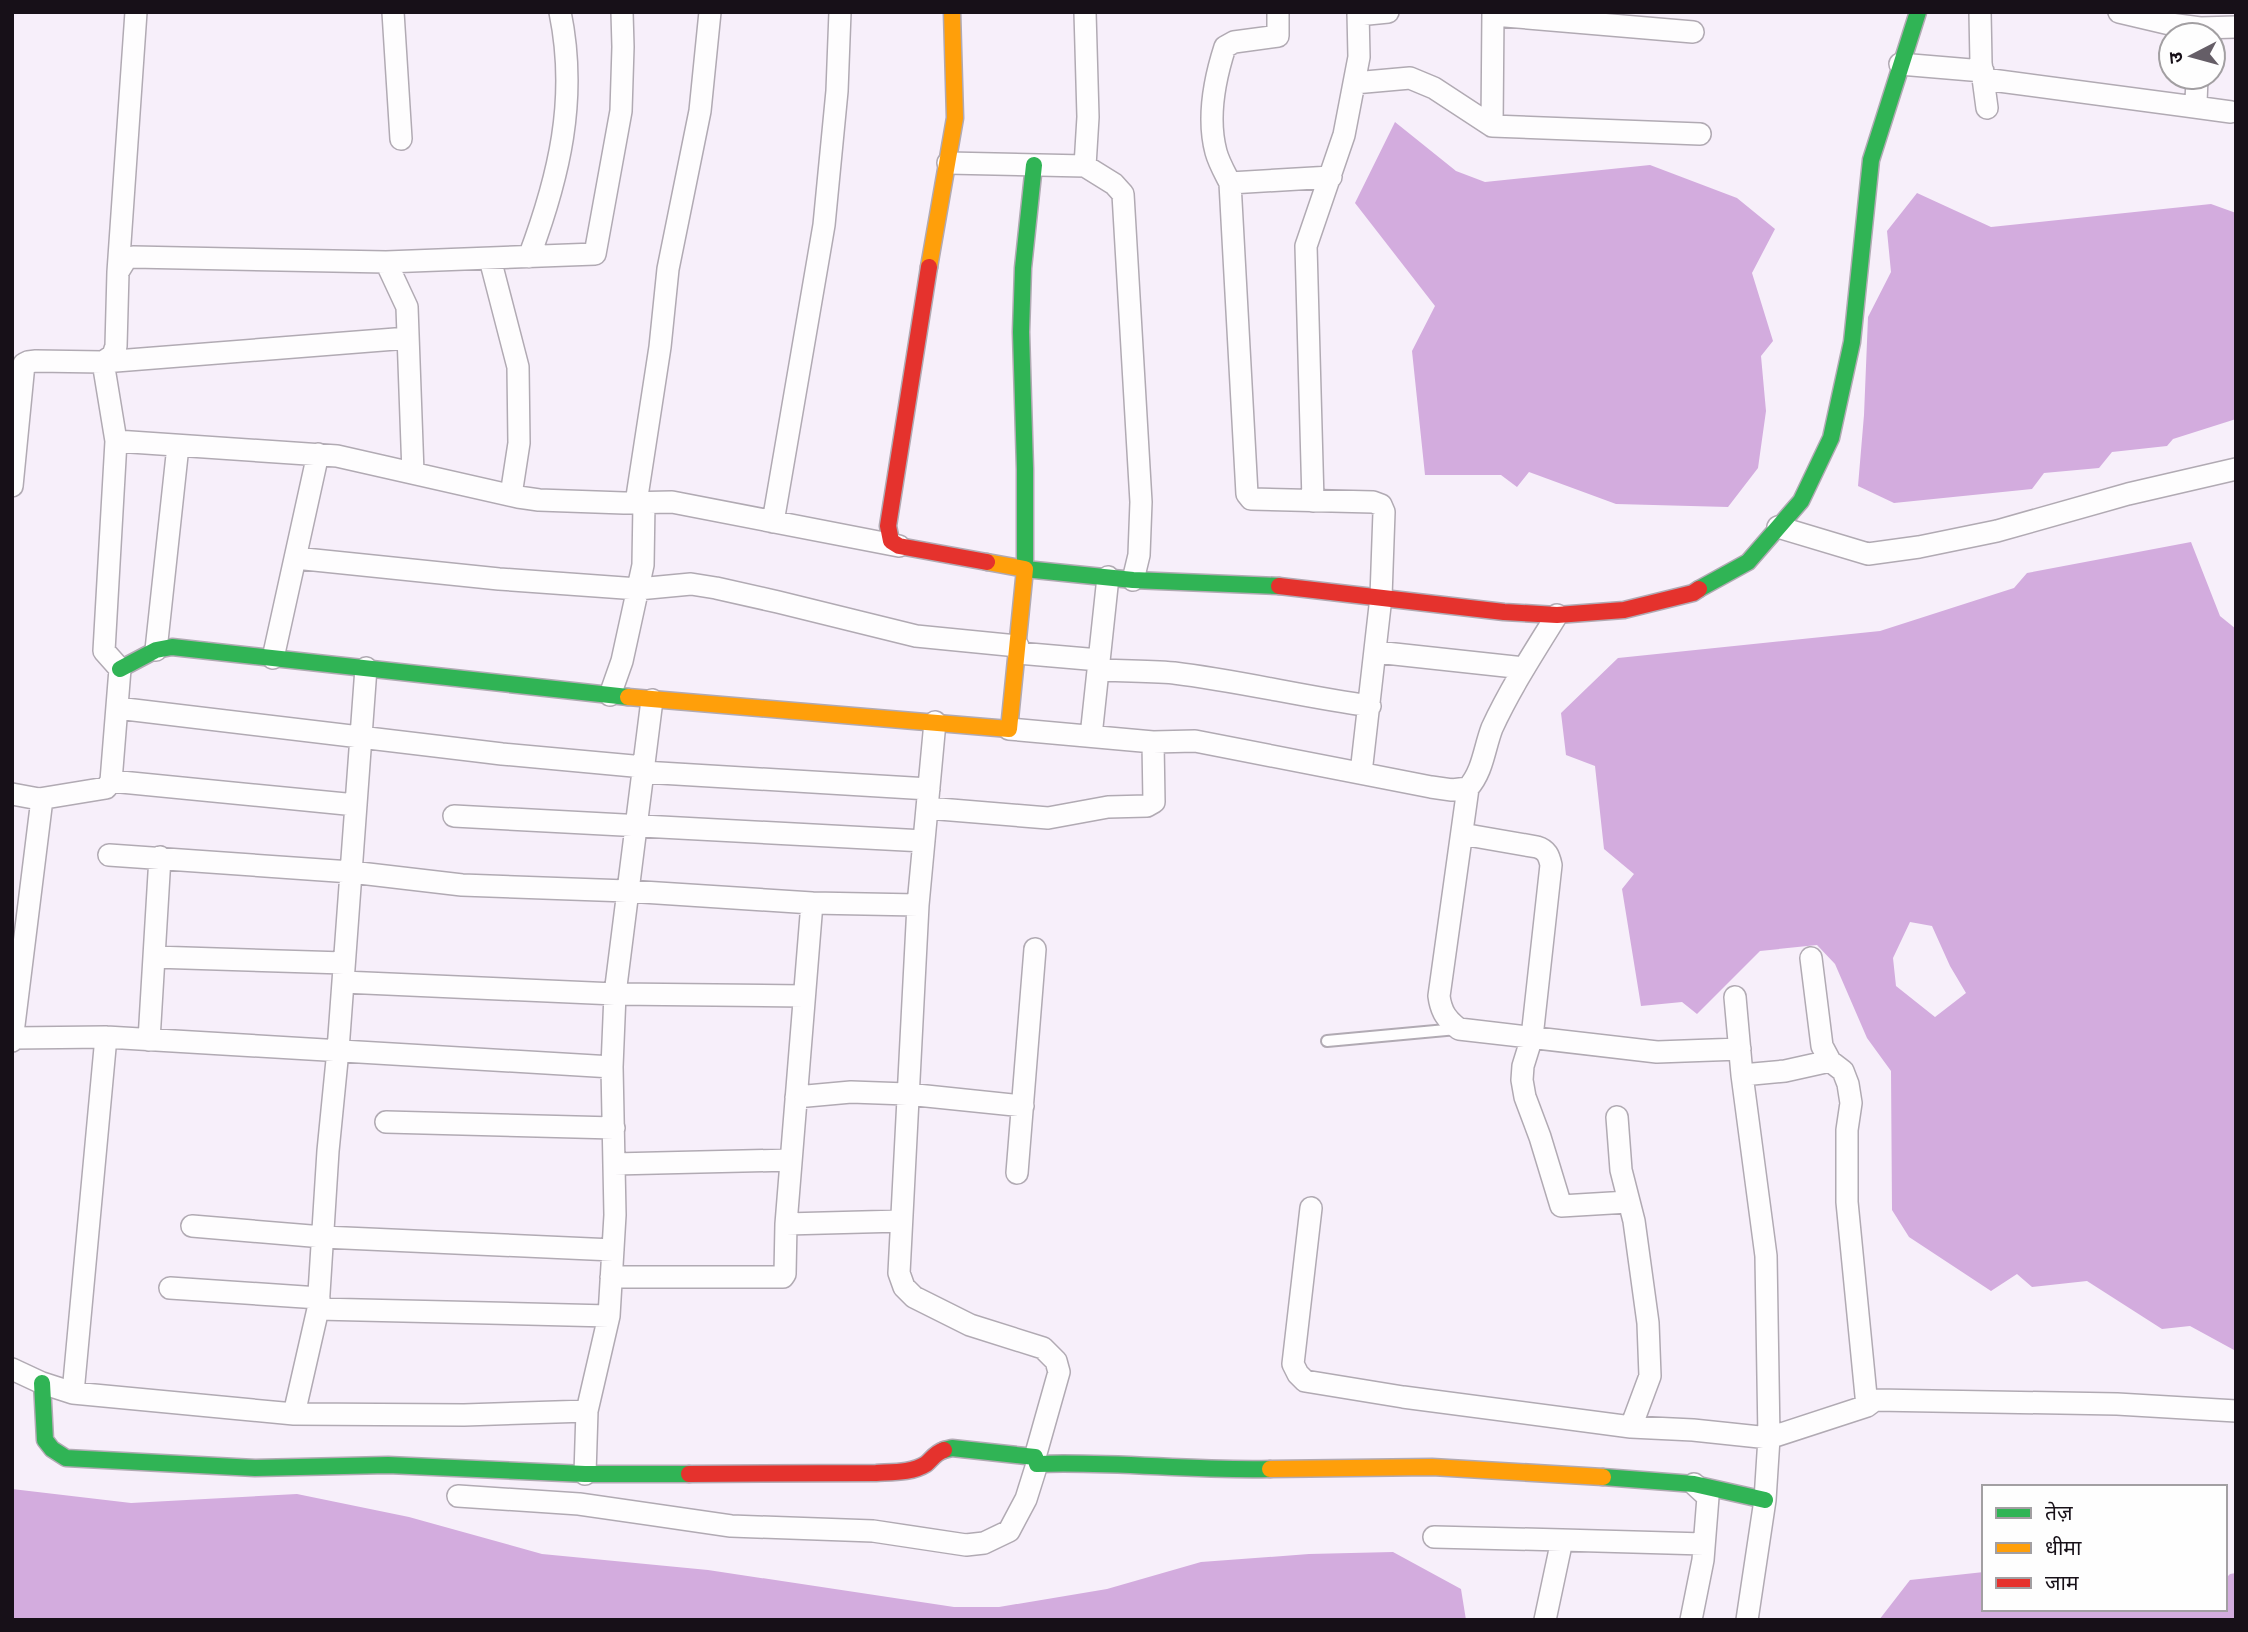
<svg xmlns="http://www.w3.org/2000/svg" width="2248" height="1632" font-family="Spectral,'Noto Sans Devanagari',serif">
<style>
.water{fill:#d3acde;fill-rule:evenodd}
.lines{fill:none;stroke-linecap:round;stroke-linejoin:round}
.lane-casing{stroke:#b1aab3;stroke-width:14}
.street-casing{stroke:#b1aab3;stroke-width:24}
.fast-casing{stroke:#b1aab3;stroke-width:19}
.slow-casing{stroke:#b1aab3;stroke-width:19}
.jam-casing{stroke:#b1aab3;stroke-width:19}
.lane{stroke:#fefdfe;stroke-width:10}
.street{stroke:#fefdfe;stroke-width:21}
.fast{stroke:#30b455;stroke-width:16}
.slow{stroke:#ff9f0a;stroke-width:16}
.jam{stroke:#e5322d;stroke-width:16}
</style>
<rect width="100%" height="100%" fill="#f7effa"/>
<!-- water -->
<path class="water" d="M1395,122l61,49 29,11 165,-17 87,33 38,31 -23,44 21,68 -12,15 5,55 -8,57 -30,39 -112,-3 -87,-32 -12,15 -16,-12h-76l-13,-124 23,-45 -80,-103z
M1917,193l74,34 220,-23 25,9v206l-63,20 -6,7 -55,6 -13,16 -55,5 -12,16 -138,14 -36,-17 6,-71 4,-98 23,-45 -4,-41z
M2191,542l29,74 16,13v721h-2l-44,-24 -28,3 -75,-48 -55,6 -15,-13 -26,17 -82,-54 -17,-27 -1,-139 -24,-33 -32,-74 -18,-19 -57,6 -63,63 -15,-12 -41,4 -19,-117 12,-15 -30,-25 -9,-83 -29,-11 -5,-42 57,-55 262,-27 134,-43 13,-15zM1910,922l22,4 18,40 16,27 -31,24 -39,-31 -3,-28z
M12,1489l119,14 166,-9 112,23 133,37 166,16 246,37h45l108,-18 94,-27 108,-8 84,-2 68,37 5,31h-1454z
M1984,1572v37h241v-30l5,-5 6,-1v47h-357l31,-40z"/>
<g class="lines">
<defs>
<path id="lane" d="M1327,1041l130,-12"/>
<path id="street" d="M393,12l8,127
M1085,12l3,105 -3,49 29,18 9,10 18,308 -2,53 -6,25
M1278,12v24l-44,6 -9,5c-11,34 -18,71 -9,105 3,11 9,21 14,31l17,311 4,5 122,3 8,3 3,7 -3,85 -20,176
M1980,12l1,51 6,45
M2119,12l51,12 30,4 36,-1
M1358,15l30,-3
M1493,15l200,17
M1900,64l83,7
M1984,79l203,27 9,-3 1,-26
M1354,83l56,-5 24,10 58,38 208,8
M2187,106l44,6
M1492,126l1,-114
M948,163l137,3
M1230,183l101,-6
M529,257c30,-80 49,-158 31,-245
M490,259l28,108 1,76 -8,52
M386,262l21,45 6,166
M118,272l18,-260
M116,441l221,15 181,41 21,3 85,3 48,-1 227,44
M12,486l12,-122 4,-2 8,-1 67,1 10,-7 3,-9 2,-74 8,-13 7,-2 253,5 209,-8 26,-143 2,-64 -1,-35
M1313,501l-7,-255 38,-111 15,-78 -1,-45
M636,503l24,-156 8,-78 32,-158 10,-99
M773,522l51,-297 13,-134 3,-79
M1778,527l90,27 51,-7 78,-16 131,-37 108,-25
M295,558l204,21 139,10 53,-5 25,4 62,14 138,34 102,10
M156,650l22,-204
M1376,652l148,16
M1018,653l81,7
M273,658l45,-204
M1098,670c25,1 51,1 76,3 66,8 130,24 196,33
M610,695l12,-34 21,-96 1,-62
M117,708l385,46 142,13
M935,722l-17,183 -19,368 5,14 10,10 56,28 73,23 13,13 3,11 -24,85
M1009,729l144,13 42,-1 236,46 21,3 16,-2c15,-17 16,-39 24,-60 18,-39 42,-76 65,-113
M1091,736l17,-159
M643,772l286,17
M111,781l245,24
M1468,788l-29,208c2,16 8,24 20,33l198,23 83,-3
M12,794l27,5 2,8 -29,234
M39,799l67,-11 5,-7 9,-112 -16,-18 12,-210 -13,-79 305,-24
M927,808l121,10 60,-11 39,-1 7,-4 -1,-60
M454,816l470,25
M1462,834l75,13c10,3 12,9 14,18l-19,172 -9,29 -1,14 3,17 15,40 21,69 67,-4
M109,855l242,17 111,13 165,6 185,12 106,2
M154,957l190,6
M1811,958l11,88 8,15 13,10 5,13 3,19 -4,27v72l20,204
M343,982l272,12 189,2
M13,1038l93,-1 506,30
M149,1040l11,-183
M1742,1075l43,-4 45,-10
M796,1097l55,-5 56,2 116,12
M1617,1117l4,53 13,51 14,102 2,53 -19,51
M386,1122l228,6
M614,1164l177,-4
M1017,1173l18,-224
M1311,1208l-18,156 5,10 7,7 98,16 228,30 62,3 76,8 -3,-182 -24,-181 -7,-78
M786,1224l115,-3
M192,1226l131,11 290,13
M611,1277h172l2,-3 1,-50 26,-321
M170,1288l149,10
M318,1309l291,7
M12,1369l30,14 31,10 221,21 170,1 123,-4
M73,1393l33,-356
M294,1414l24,-105 10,-158 10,-101 28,-382
M585,1474l2,-63 22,-95 6,-101 -3,-148 3,-73 37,-294
M458,1496l121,8 152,22 142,5 93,14 18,-2 25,-12 17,-32 11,-35
M1434,1537l128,3
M1545,1620l17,-80 142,4
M1691,1620l12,-60 5,-63 -14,-13
M1747,1620l18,-120 4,-62 98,-32 8,-6 242,4 119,7"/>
<path id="fast" d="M1034,165l-11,103 -2,64 4,137v100l108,11 146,6
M1699,589l49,-27 53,-61 30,-63 21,-96 19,-182 47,-148
M120,669l36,-19 16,-3 456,50
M42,1383l3,57 7,9 14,9 189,10 133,-3 197,9h104
M944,1450l8,-2 83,9 2,7c78,-3 155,7 233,5
M1603,1477l91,7 71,16"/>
<path id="slow" d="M929,267l26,-149 -3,-106
M628,697l381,32 16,-160 -38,-7
M1270,1469l162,-2 171,10"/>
<path id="jam" d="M929,267l-41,259 3,15 8,5 88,16
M1279,586l225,26 53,3 67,-5 69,-17 6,-4
M689,1474l187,-1c16,-1 36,0 50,-9 6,-5 9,-11 18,-14"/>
</defs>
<!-- lane casing -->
<use href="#lane" class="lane-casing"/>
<!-- street casing -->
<use href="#street" class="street-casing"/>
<!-- fast casing -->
<use href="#fast" class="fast-casing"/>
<!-- slow casing -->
<use href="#slow" class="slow-casing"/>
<!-- jam casing -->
<use href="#jam" class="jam-casing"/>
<!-- lane -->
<use href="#lane" class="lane"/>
<!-- street -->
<use href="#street" class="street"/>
<!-- fast -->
<use href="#fast" class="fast"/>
<!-- slow -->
<use href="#slow" class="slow"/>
<!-- jam -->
<use href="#jam" class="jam"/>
</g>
<!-- border -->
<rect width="2248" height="1632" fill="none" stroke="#171018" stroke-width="28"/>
<!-- legend -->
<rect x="1982" y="1485" width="245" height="126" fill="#fefefe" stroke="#a29fa2" stroke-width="2"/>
<rect x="1996" y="1508" width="35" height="10" fill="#30b455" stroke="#a29fa2" stroke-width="2"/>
<text x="2045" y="1520" font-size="21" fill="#171018">तेज़</text>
<rect x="1996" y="1543" width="35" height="10" fill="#ff9f0a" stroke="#a29fa2" stroke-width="2"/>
<text x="2045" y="1555" font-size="21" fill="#171018">धीमा</text>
<rect x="1996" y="1578" width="35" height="10" fill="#e5322d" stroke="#a29fa2" stroke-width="2"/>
<text x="2045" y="1590" font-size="21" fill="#171018">जाम</text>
<!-- north arrow -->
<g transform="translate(2192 56) rotate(264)"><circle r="33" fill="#fefefe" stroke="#a29fa2" stroke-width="2"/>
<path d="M0-5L12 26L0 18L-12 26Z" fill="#655e67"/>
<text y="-10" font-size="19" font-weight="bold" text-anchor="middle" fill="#171018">उ</text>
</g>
</svg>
